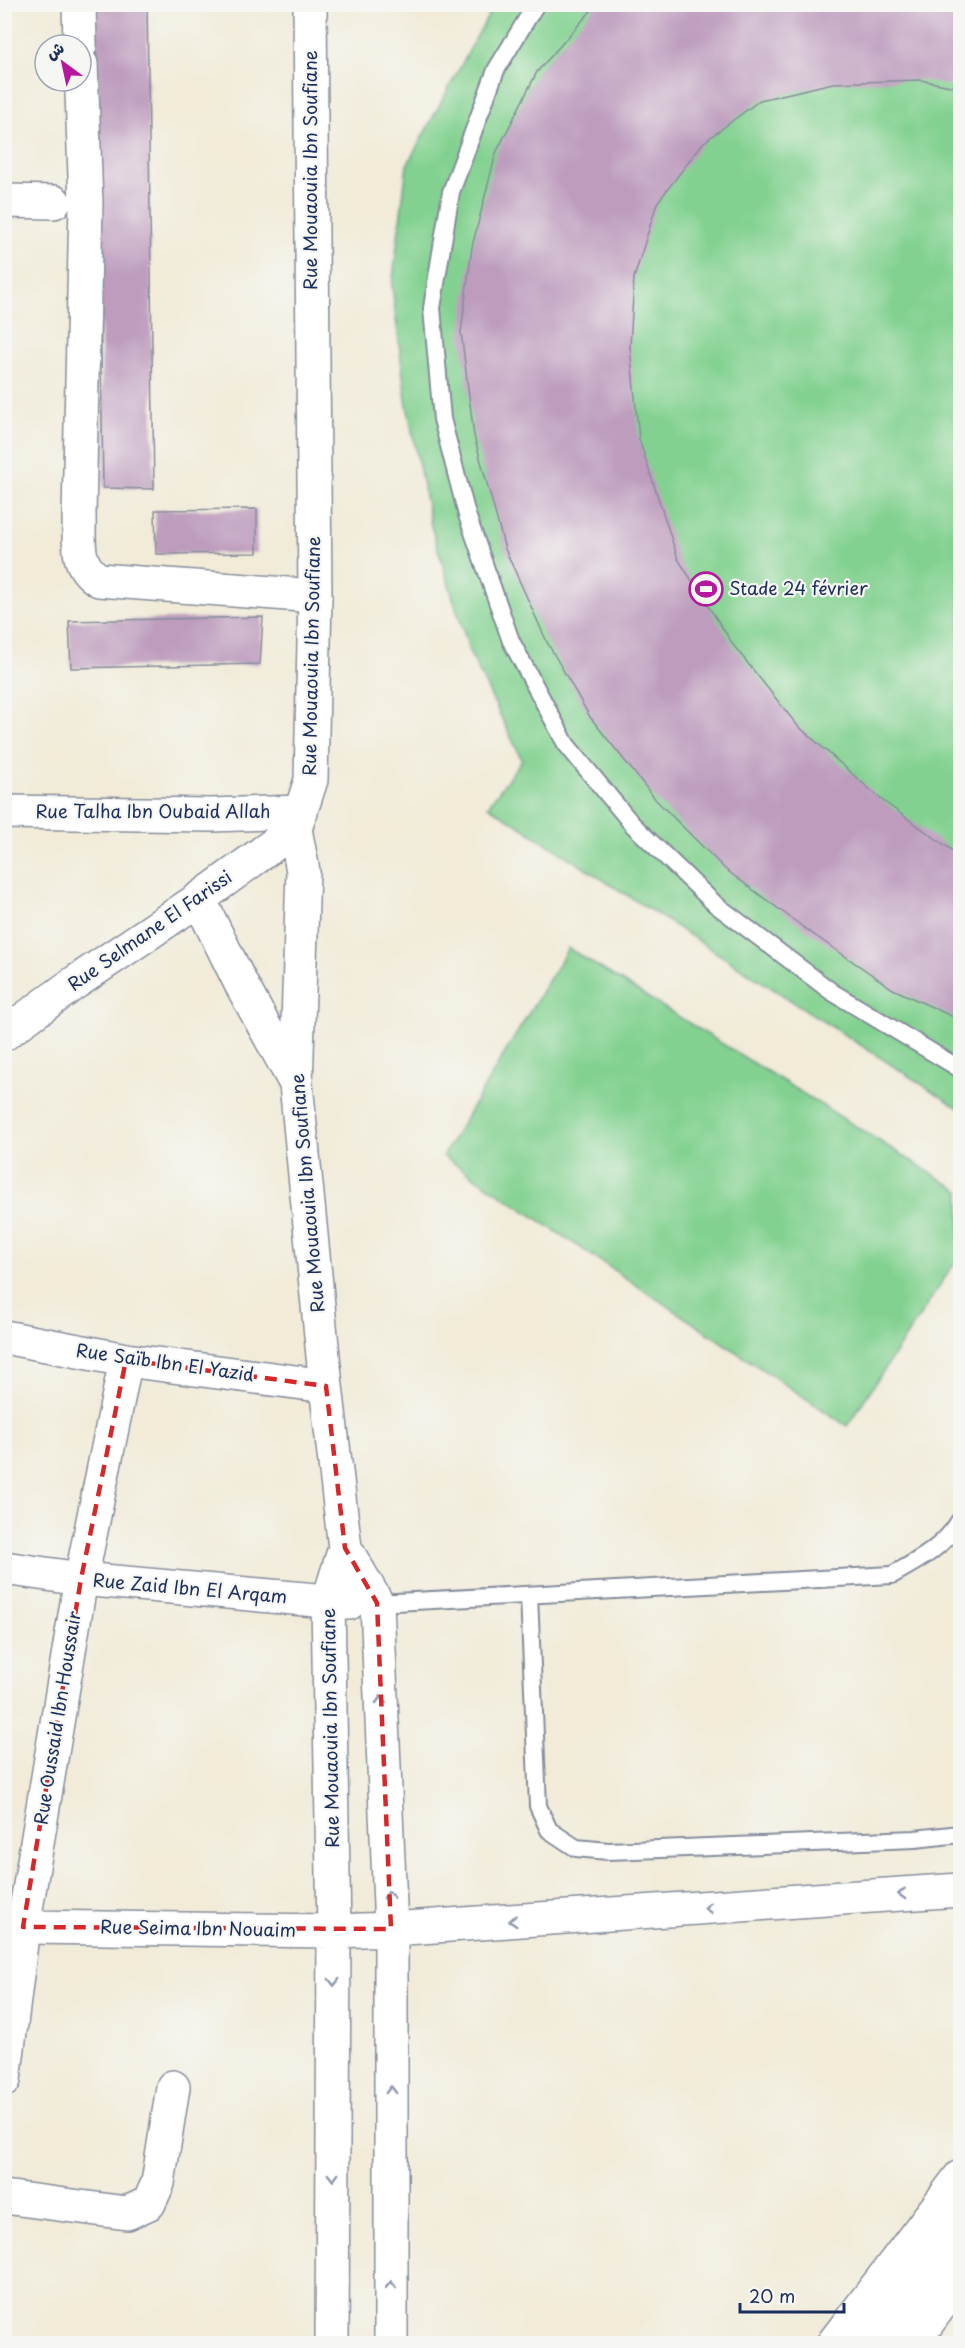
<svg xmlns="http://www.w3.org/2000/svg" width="965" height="2348" font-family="'Playpen Sans','Playpen Sans Arabic',sans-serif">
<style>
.green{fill:#82d190;stroke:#4e8077;stroke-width:1.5}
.building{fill:#bd9cbe}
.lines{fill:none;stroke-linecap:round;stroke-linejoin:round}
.lane-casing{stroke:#868d9b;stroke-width:20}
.street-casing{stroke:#868d9b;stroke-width:36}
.secondary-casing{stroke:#868d9b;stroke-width:36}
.highway-casing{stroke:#868d9b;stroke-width:36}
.lane{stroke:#fff;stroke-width:16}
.street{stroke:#fff;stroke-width:33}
.secondary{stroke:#fff;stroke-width:33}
.highway{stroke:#fff;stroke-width:33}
.oneway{stroke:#8d97ae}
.marked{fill:none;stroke:#d62828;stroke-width:4.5;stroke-dasharray:12 8;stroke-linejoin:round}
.labels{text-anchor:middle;stroke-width:4.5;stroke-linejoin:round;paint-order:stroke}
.street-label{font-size:18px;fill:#1b2f5e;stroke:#f6f6f2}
.poi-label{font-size:18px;fill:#1b2f5e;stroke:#f6f6f2;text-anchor:start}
</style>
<rect width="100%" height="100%" fill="#f6f6f2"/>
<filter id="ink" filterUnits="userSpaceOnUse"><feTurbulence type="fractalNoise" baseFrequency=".0167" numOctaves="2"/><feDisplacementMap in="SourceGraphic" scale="12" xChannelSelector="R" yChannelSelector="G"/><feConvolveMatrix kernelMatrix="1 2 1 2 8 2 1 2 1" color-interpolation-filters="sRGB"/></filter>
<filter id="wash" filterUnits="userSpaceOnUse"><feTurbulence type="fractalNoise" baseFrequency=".008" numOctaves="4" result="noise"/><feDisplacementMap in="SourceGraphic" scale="24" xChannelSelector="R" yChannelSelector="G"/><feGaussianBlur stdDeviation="1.35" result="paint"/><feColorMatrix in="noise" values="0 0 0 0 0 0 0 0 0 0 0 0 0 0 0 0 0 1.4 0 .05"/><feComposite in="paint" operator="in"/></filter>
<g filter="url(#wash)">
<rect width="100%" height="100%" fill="#f1ebd8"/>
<!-- green -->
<path class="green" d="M494,5h466v1104l-472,-303 34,-46 -52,-107 -39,-127 -25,-126 -14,-114 15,-121z
M568,948l392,243v64l-113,171 -404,-270z"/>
<g id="blocks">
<!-- building -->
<path class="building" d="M96,4h51l7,485 -51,-1z
M597,4h363v84l-39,-8 -88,3 -73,17 -57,43 -46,60 -23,75 -4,69 9,92 39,120 56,87 63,79 86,76 77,55v164l-67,-31 -86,-59 -82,-61 -69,-69 -66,-83 -43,-75 -42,-93 -31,-113 -13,-104 11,-85 24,-94 41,-81z
M257,509v44l-101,1 -1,-44z
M263,617l-3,47 -189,4 -2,-47z"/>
</g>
</g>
<g filter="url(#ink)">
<use href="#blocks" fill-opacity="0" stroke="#868d9b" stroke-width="1.5"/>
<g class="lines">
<defs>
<path id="lane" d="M536,4l-40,66 -45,122 -19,116 10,111 25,96 44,126 55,103 66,80 83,80 117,88 128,77
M529,1595l9,211 11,24 27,18 32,3 307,-12 45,-5
M377,1603l515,-28c27,-15 52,-28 68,-55"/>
<path id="street" d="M79,4l1,41
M81,64l5,140 -7,311c1,27 -5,50 20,65l216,16
M4,201l50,1
M4,812l207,3 90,-3
M295,829l8,42 -7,213 30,302 19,162 -17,54 6,329 -2,413
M199,899l41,83 55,100
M4,1337l122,23 200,26
M345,1548l32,55 14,326v415
M4,1568l77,11 268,24
M4,1924l19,3 311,4 57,-2 569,-39
M4,2080l19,-153 58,-348 45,-219
M4,2197l123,16 22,-10 9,-20 15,-96"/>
<path id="secondary" d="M4,1034l72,-52 123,-83 96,-70 16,-49 4,-184 -5,-592
M833,2344l127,-167
M912,2344l48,-66"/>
<path id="highway" d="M859,2344l101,-141
M888,2344l72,-97"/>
</defs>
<!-- lane casing -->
<use href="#lane" class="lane-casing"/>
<!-- street casing -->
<use href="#street" class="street-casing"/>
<!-- secondary casing -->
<use href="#secondary" class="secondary-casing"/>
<!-- highway casing -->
<use href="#highway" class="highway-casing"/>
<!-- lane -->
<use href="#lane" class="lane"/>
<!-- street -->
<use href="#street" class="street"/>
<!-- secondary -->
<use href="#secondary" class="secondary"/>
<!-- highway -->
<use href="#highway" class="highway"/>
</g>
<!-- one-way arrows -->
<defs><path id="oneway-chevron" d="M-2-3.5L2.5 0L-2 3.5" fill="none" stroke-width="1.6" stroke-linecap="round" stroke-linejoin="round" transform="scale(1.5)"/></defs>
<g class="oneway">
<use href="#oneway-chevron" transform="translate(381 1700) rotate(-92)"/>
<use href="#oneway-chevron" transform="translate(902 1894) rotate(176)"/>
<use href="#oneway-chevron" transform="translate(389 1895) rotate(-92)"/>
<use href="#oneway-chevron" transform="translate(708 1908) rotate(176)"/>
<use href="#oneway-chevron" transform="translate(513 1921) rotate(176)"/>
<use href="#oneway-chevron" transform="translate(334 1982) rotate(90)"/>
<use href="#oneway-chevron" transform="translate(391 2090) rotate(-90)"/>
<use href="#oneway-chevron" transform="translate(333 2177) rotate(90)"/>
<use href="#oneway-chevron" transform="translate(391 2285) rotate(-90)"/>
</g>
</g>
<!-- marked area -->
<path class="marked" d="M126,1360l200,26 19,162 32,55 14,326 -368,-2 58,-348z"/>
<!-- icons -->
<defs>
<symbol id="stadium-ring" viewBox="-11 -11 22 22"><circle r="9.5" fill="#f6f6f2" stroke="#b5179e" stroke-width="1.5"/><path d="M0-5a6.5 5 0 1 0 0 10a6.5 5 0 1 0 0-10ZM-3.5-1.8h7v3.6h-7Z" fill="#b5179e"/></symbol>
</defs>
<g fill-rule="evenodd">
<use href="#stadium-ring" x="687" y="570" width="38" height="38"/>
</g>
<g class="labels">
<!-- street labels -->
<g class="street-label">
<text transform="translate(311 170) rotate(-90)" y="6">Rue Mouaouia Ibn Soufiane</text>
<text transform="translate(312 656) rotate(-89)" y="6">Rue Mouaouia Ibn Soufiane</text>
<text x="153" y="818">Rue Talha Ibn Oubaid Allah</text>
<text transform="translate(150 931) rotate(-35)" y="6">Rue Selmane El Farissi</text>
<text transform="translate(308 1193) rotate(-95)" y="6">Rue Mouaouia Ibn Soufiane</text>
<text transform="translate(165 1363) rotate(8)" y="6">Rue Saïb Ibn El Yazid</text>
<text transform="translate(190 1589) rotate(5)" y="6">Rue Zaid Ibn El Arqam</text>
<text transform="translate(58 1718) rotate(-81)" y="6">Rue Oussaid Ibn Houssair</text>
<text transform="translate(331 1728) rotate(-91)" y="6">Rue Mouaouia Ibn Soufiane</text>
<text transform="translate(198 1929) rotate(1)" y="6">Rue Seima Ibn Nouaim</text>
</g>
<!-- poi labels -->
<g class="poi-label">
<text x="729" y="595">Stade 24 février</text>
</g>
</g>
<!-- margin -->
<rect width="965" height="2348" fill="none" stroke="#f6f6f2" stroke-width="24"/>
<!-- north arrow -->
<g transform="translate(63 63) rotate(327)"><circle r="28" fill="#f6f6f2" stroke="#9ea6b7" stroke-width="1.5"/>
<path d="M0-4.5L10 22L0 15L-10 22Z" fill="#b5179e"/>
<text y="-9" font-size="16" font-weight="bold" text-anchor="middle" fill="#1b2f5e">ش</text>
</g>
<!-- scale -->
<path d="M740 2303v9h104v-9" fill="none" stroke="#1b2f5e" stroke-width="3"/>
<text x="749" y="2303" font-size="18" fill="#1b2f5e" stroke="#f6f6f2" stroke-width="4.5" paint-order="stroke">20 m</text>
</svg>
